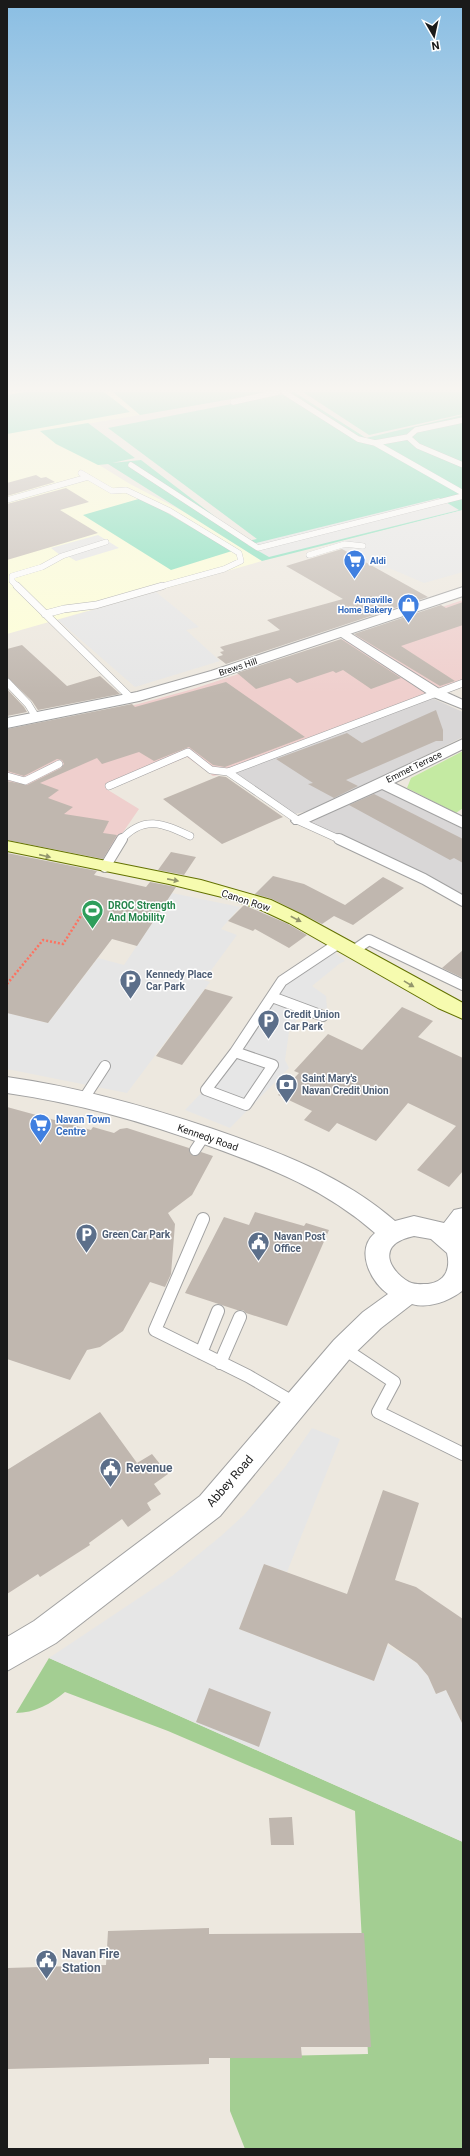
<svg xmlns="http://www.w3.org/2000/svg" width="470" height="2156" font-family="Roboto,sans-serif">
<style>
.residential{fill:#d9d7d7}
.commercial{fill:#efcfcd}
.education{fill:#feffd6}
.grass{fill:#c4eaa2}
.forest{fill:#a3ce92}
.pitch{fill:#7adfb9}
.parking{fill:#e6e6e6}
.building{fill:#c0b7af}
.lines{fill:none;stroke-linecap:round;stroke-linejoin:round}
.service-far3-casing{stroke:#a1a1a1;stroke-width:6}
.service-far2-casing{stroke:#a1a1a1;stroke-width:8}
.service-far1-casing{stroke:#a1a1a1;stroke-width:12}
.service-casing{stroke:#a1a1a1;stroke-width:14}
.minor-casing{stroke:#a1a1a1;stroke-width:2}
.tertiary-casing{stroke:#a1a1a1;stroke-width:2}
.secondary-casing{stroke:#637102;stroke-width:2}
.path{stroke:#fd7260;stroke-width:2.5;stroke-dasharray:2 2;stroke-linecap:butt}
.service-far3{stroke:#fff;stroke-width:5.5}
.service-far2{stroke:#fff;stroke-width:7}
.service-far1{stroke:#fff;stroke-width:10}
.service{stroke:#fff;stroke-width:12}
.minor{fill:#fff;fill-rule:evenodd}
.tertiary{fill:#fff;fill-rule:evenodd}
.secondary{fill:#f6fbaf;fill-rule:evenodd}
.oneway{fill:#93966c}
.labels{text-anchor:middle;stroke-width:3;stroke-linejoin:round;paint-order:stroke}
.far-shop-label{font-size:9px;font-weight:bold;fill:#366cbe;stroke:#fff;text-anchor:start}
.far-street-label{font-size:9px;fill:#1a1a1a;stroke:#fff}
.street-label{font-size:10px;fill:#1a1a1a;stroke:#fff}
.leisure-label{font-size:10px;font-weight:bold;fill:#27864d;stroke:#fff;text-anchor:start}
.service-label{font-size:10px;font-weight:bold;fill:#4e5e75;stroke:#fff;text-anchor:start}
.shop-label{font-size:10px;font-weight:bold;fill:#366cbe;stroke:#fff;text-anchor:start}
.near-service-label{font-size:12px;font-weight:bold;fill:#4e5e75;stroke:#fff;text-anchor:start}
.near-street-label{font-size:12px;fill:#1a1a1a;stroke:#fff}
</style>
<rect width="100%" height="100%" fill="#ede8df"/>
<!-- residential -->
<path class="residential" d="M432,698l31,14v25l-147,72 -21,5 -62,-41z
M383,789l80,40v71l-154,-77 26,-14z"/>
<!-- commercial -->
<path class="commercial" d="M463,600v86l-230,87 -20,3 -26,-19 -79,33 31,19 -31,45 -71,-10 -30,-8v-105l91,-16 95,-26z"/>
<!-- education -->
<path class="education" d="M7,392h106l27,23 -96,16 86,53 60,31 72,46 -255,73z"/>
<!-- grass -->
<path class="grass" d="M463,751v57l-7,5 -49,-25 4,-10z"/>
<!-- forest -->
<path class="forest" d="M49,1658l414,184v307h-218l-15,-38v-54l138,-3 -13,-243 -187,-80 -103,-39c-14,12 -31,21 -49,21z"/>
<!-- pitch -->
<path class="pitch" d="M25,392h79l26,20 -123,22v-39z
M113,392h159l-132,23z
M294,392l72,46 97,-23v95l-201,51 -154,-97 -10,1 -42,-21 -16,-13 48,-8 47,35 -23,5 29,-3 106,81 10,-2 -149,-111z
M303,392h160v22l-94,21z
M142,498l90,53 -61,19 -88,-55z"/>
<!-- parking -->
<path class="parking" d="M439,498l20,12 -190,47 -21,-12z
M463,510v62l-39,11 -35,-15 -9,2 -48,-26z
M98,535l21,13 -43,13 -12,-7 -4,1 -9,-7z
M156,592l43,35 -13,3 34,31 -85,26 -77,-67z
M172,893l68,14 -19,22 16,6 -33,45 6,2 -83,111 -120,-24v-56l41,10 50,-65 26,7z
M332,951l13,10 -6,3 -27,22 14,10 1,13 -18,-1 -16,16 -4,8 -4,28 4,8 -59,60 -45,-18 57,-60 17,-25 17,-34 43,-33z
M312,1428l28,11 -53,133 -23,-8 -25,65 135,52 13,-36 30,18 11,13 8,18 10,-4 17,35v117l-414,-184 123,-82 49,-40 23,-21 41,-48z"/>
<!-- building -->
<path class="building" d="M36,475l5,3 5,-1 9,5 -48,14v-13z
M66,488l23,14 -29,8 38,23 -91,27v-56z
M342,549l86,48 -202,67 -9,-7 6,-2 -3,-3 4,-1 -4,-4 60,-17 -13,-10 76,-21 -57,-33z
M463,602v23l-62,21 54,35 -15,5 -86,-52 87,-29 5,3z
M341,639l60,39 -30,11 -28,-19 -7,3 -3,-2 -36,12 -7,-5 -34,11 -19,-16z
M22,645l45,41 33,-10 20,18 -82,16 -6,-9 -25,-24v-28z
M226,682l79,55 -80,30 -12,-2 -24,-18 -35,14 -15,-9 -37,12 -5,-6 -57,25 19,7 -11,8 25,9 -9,7 45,7 -6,12 14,2 -14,24 -96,-19v-59l20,4 34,-17 3,-4 -2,-4 -5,-1 -33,17 -17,-5v-42l125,-25 3,3z
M7,689l17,18 3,5 -20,4z
M436,710l7,20v11h-7l-90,39 12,6 -24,12 -26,-14 5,-1 -37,-24 71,-26 15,10z
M219,776l7,1 57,40 -61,27 -59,-45z
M374,794l89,45v24l-9,-5 -4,2 -101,-55z
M171,852l25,5 -12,18 -26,-5z
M7,853l90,18 -3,4 52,12 4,-5 26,5 -39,59 -25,-7 -64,84 -41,-10z
M273,876l31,8 41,21 38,-28 21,11 -51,37 -19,-9 -12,8 -50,-25 -17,-5z
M244,905l44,19 19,11 -18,13 -34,-19 -2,2 -25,-10z
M463,950v28l-21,-10z
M205,989l28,8 -51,68 -26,-9z
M402,1007l31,14 -15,16 45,21v113l-14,16 -32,-17 39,-44 -48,-23 -32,38 -39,-18 -8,9 -25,-12 8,-9 -34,-16 21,-22 -5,-2 34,-37 34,16z
M7,1107l84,23 2,-3 21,6 6,-4 7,-1 62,20 1,5 4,3 7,-4 12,4 -21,39 -24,18 7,11 -4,50 -6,13 -15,-5 -27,49 -23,16 -13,3 -17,30 -63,-21z
M255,1212l49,14 2,-3 23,7 -42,96 -41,-13 -3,-3h-6l-52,-17 39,-76 25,8z
M100,1412l37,51 15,-9 16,20 -14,10 7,10 -14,9 4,7 -23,17 -6,-8 -33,24 1,2 -50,32 -2,-3 -31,20v-124z
M383,1490l36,13 -24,77 21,7 47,32v106l-17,-35 -10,4 -8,-18 -11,-13 -29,-20 -14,38 -135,-52 25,-65 83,30z
M209,1688l62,24 -12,35 -63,-25z
M292,1817l2,28h-23l-2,-27z
M209,1928v6l155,-1 7,114h-70l1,11h-93v6l-202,5v-101l99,-3 2,-34z"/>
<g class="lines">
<defs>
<path id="service-far3" d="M284,392l74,47 17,4 88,50
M233,402l45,-10
M463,420l-47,10 -8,7 10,9 45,19
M375,443l33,-6
M131,465l127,83 205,-52
M81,473l31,18 14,-1 44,21 69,42 2,8 -17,8 -65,18
M7,500l81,-23
M309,555l36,-11 18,2
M18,587l-6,-6v-5l30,-9 20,-11 44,-14"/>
<path id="service-far2" d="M17,586l114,112
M45,614l19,-5 32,-4 66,-19
M7,682l21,22 8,13
M228,772l71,49 42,19
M7,776l18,5 34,-17
M109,786l79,-34 23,18 17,2 235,-89
M121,840c23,-26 43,-16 69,-4"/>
<path id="service-far1" d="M339,839l85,40 39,22
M105,867l17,-28
M353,951l16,-11 94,45
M272,997l51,19
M235,1052l38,13 -27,40 -40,-15z
M235,1052l47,-71 57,-38
M83,1100l22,-34
M195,1150l10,-15"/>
<path id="service" d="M203,1219l-48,111 93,46 48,28
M343,1348l51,34 -16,30 85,42
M201,1353l17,-42
M220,1363l20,-46"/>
<path id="minor" d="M342,628l99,62 22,10v9l-32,-13 -93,-61 -2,-3z
M463,739v10l-69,34 69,34v11l-81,-39 -78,35h-10l-3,-3 3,-3z"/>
<path id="tertiary" d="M463,587v9l-242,81 -82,24 -132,27v-10l130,-26 74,-21z
M7,1077c71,10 138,29 206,52 66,23 129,46 182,92l19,-5 30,7 10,-13 9,-2 -1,83c-13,10 -33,18 -50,13l-31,24 -29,28 -132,160 -164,127 -49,28v-34l27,-16 166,-125 134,-156 29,-28 25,-18c-18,-13 -33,-44 -13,-61 -49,-43 -102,-64 -163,-86 -67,-25 -134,-44 -205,-54zM414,1236l17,3 16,14c4,16 -2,29 -19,31 -7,0 -13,1 -19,-2 -11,-6 -26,-22 -17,-35 6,-7 14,-9 22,-11z"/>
<path id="secondary" d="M7,841l194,39 70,20 31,15 161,88v16l-25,-11 -149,-85 -32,-15 -31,-10 -57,-14 -162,-33z"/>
</defs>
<!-- service-far3 casing -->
<use href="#service-far3" class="service-far3-casing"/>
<!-- service-far2 casing -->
<use href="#service-far2" class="service-far2-casing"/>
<!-- service-far1 casing -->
<use href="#service-far1" class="service-far1-casing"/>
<!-- service casing -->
<use href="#service" class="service-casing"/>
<!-- minor casing -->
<use href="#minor" class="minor-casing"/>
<!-- tertiary casing -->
<use href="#tertiary" class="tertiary-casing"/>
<!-- secondary casing -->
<use href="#secondary" class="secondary-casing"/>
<!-- path -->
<path class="path" d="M7,984l36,-44 20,4 28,-44"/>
<!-- service-far3 -->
<use href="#service-far3" class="service-far3"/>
<!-- service-far2 -->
<use href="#service-far2" class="service-far2"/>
<!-- service-far1 -->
<use href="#service-far1" class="service-far1"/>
<!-- service -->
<use href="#service" class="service"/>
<!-- minor -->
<use href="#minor" class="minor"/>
<!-- tertiary -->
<use href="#tertiary" class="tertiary"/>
<!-- secondary -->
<use href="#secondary" class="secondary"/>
</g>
<!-- one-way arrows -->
<defs><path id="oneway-solid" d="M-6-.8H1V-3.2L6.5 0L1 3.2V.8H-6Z"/></defs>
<g class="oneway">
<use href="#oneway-solid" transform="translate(45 856) rotate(13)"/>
<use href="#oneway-solid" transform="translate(173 880) rotate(11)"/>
<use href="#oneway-solid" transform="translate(296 919) rotate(28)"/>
<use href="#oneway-solid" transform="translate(409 984) rotate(31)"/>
</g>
<!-- sky -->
<linearGradient id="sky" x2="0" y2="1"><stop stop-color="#8abee3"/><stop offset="0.56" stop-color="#f7f5f1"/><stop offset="1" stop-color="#f7f5f1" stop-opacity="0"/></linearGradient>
<rect width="470" height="694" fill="url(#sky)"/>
<!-- icons -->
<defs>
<symbol id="supermarket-pin" viewBox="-11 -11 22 30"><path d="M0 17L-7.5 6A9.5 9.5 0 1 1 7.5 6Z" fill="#3f7fe0" stroke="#fff"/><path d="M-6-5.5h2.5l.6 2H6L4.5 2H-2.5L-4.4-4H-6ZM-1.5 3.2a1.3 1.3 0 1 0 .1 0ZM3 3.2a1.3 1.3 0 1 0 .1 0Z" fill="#fff"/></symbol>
<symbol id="shop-pin" viewBox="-11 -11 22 30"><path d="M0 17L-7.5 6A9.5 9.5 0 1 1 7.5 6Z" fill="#3f7fe0" stroke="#fff"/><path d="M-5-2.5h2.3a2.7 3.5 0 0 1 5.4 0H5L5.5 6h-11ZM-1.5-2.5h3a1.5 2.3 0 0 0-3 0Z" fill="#fff"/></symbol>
<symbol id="stadium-pin" viewBox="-11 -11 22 30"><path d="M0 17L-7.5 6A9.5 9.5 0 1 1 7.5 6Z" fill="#2e9e5b" stroke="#fff"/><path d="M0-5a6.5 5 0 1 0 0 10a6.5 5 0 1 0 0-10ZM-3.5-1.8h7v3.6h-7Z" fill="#fff"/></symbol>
<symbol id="parking-pin" viewBox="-11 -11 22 30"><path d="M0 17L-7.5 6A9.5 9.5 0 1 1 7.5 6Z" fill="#5c6f8a" stroke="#fff"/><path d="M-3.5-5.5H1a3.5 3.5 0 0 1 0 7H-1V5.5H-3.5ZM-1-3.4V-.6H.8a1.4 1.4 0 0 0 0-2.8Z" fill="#fff"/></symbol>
<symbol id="bank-pin" viewBox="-11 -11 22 30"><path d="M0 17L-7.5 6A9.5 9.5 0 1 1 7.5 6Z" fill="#5c6f8a" stroke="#fff"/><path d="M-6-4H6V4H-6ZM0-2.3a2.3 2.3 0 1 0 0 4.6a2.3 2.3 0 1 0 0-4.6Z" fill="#fff"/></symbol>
<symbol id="civic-pin" viewBox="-11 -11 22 30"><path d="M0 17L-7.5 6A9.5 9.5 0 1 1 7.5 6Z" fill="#5c6f8a" stroke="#fff"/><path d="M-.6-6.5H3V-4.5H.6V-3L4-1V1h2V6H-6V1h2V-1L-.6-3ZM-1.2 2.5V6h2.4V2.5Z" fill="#fff"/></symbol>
</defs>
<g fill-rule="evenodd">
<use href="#supermarket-pin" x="342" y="548" width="25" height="34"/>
<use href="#shop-pin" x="396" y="592" width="25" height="34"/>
<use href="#stadium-pin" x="80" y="898" width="25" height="34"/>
<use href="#parking-pin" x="118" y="968" width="25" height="34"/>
<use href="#parking-pin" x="256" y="1008" width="25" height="34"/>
<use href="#bank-pin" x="274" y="1072" width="25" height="34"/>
<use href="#supermarket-pin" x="28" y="1112" width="25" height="34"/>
<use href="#parking-pin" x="74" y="1222" width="25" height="34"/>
<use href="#civic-pin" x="246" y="1230" width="25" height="34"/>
<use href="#civic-pin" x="98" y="1456" width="25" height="34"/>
<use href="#civic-pin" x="34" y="1948" width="25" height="34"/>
</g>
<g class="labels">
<!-- far-shop labels -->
<g class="far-shop-label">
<text x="370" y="564">Aldi</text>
<text x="392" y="603" text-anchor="end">Annaville<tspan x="392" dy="10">Home Bakery</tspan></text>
</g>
<!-- far-street labels -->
<g class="far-street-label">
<text transform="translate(238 667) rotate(-18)" y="3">Brews Hill</text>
<text transform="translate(414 767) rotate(-26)" y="3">Emmet Terrace</text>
</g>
<!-- street labels -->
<g class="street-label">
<text transform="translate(246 900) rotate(18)" y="4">Canon Row</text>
<text transform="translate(208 1137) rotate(19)" y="4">Kennedy Road</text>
</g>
<!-- leisure labels -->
<g class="leisure-label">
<text x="108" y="909">DROC Strength<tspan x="108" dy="12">And Mobility</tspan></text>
</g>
<!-- service labels -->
<g class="service-label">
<text x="146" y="978">Kennedy Place<tspan x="146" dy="12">Car Park</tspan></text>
<text x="284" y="1018">Credit Union<tspan x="284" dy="12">Car Park</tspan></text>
<text x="302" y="1082">Saint Mary's<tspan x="302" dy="12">Navan Credit Union</tspan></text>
<text x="102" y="1238">Green Car Park</text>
<text x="274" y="1240">Navan Post<tspan x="274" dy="12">Office</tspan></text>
</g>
<!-- shop labels -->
<g class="shop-label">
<text x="56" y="1123">Navan Town<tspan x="56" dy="12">Centre</tspan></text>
</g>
<!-- near-service labels -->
<g class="near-service-label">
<text x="126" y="1472">Revenue</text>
<text x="62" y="1958">Navan Fire<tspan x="62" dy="14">Station</tspan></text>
</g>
<!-- near-street labels -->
<g class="near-street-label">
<text transform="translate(230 1481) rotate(-49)" y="4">Abbey Road</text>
</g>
</g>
<!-- border -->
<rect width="470" height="2156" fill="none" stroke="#1a1a1a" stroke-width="16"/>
<!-- north arrow -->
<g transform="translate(434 36) rotate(171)" stroke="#ffffff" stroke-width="3" paint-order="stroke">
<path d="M0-3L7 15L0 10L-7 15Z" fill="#1a1a1a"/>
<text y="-6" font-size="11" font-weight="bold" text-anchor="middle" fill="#1a1a1a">N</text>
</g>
</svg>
